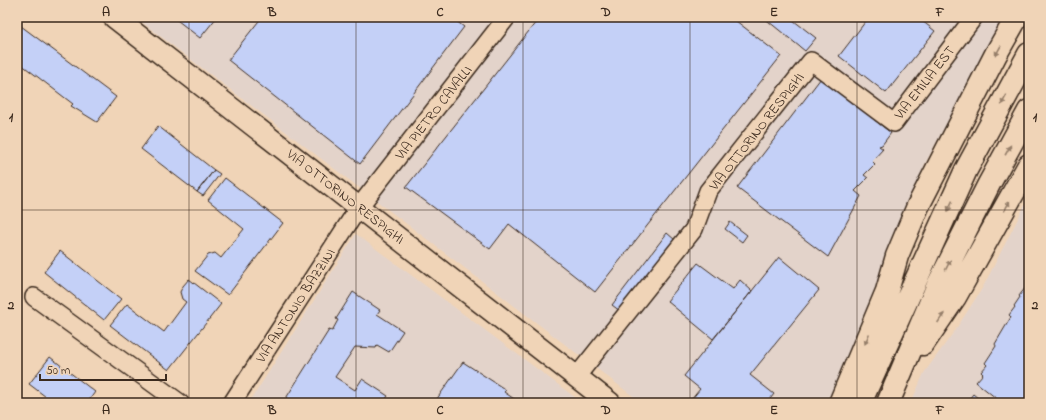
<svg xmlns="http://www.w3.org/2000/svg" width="1046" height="420" font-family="'Indie Flower',sans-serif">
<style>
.built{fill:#e3d3ca}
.building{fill:#c4d0f7;stroke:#3b2a1e}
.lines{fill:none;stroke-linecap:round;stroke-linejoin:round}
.minor-casing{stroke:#3b2a1e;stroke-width:20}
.tertiary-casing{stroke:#3b2a1e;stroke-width:24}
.trunk-casing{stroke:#3b2a1e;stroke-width:25}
.minor{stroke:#f0d4b7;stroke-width:17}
.tertiary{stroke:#f0d4b7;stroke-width:21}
.trunk{stroke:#f0d4b7;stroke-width:22}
.oneway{fill:#967f6a}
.grid{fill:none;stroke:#3b2a1e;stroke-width:1;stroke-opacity:0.55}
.labels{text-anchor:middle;stroke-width:3;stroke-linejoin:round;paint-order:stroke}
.street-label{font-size:14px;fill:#3b2a1e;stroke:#f0d4b7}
.neatline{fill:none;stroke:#3b2a1e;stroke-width:1.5}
.grid-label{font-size:13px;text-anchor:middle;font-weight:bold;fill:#3b2a1e}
</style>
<rect width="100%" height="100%" fill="#f0d4b7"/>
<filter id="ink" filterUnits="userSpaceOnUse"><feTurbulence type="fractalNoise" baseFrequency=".025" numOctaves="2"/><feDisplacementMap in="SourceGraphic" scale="8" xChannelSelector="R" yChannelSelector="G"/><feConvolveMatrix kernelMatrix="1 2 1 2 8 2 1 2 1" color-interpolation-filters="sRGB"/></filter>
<g filter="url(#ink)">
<!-- built -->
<path class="built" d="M135,17h869l-79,147 -95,239h-188z
M1029,197v206h-118l13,-30 32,-44 27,-42z
M356,234l224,167 -1,2h-330z"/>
<!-- building -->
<path class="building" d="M173,17h44l-17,21z
M262,17h189l13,10 -104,137 -132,-104z
M540,17h191l50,39 -186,236 -86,-68 -19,25 -84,-62z
M763,17h26l27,21 -11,13z
M869,17h48l18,14 -49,62 -47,-37z
M17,23l99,74 -19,25 -26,-16 2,-2 -56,-43z
M821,78l70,55 -9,12 -3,1 4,3 -11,12 3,3 -11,11 4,3 -13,13 6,5 -33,61 -91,-69z
M158,126l56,44 -17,22 -56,-43z
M214,170l6,4 -17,22 -6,-4z
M225,178l58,45 -55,72 -33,-24 13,-16 7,-2 6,5 23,-29 -36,-29z
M730,222l17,13 -5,7 -17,-13z
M667,233l8,7 -55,71 -8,-6z
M60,251l61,48 -17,21 -60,-48z
M779,257l40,33 -69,85 24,19 -7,9h-72l-4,-3 9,-11 -16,-13z
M698,263l35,26 7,-9 12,11 -39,48 -46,-38z
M189,279l32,25 -52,66 -59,-45 17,-21 37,28 22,-30 -4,-3 -2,-7 3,-6z
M1029,283v118l-1,2h-26l-26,-21 7,-8 -2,-2 6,-7 -2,-2 11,-17 -1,-2 16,-27 -2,-2 6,-8 -1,-1 6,-9 -1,-1z
M353,292l27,18 -3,4 26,17 -14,21 -12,-7 -1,3 -21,-1 -20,30 20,13 7,-11 26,17 -5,7h-100l46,-73 3,1 6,-11 -2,-1z
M50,357l45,35 -8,11h-33l-25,-19z
M463,362l43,28 -2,2 16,11h-86z
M973,394l11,9h-9l-6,-4z"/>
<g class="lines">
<defs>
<path id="minor" d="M34,297l146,106
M577,376l117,-147 14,-38 103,-130 83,62 80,-106
M232,403l127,-196 148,-190"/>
<path id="tertiary" d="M114,17l496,386"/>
<path id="trunk" d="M923,344l32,-47 74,-132
M840,403l47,-112 10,-35 21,-50 78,-152 21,-37
M860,403l106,-233 63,-116
M888,403l50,-118 51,-101 40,-73"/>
</defs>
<!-- minor casing -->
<use href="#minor" class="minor-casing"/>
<!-- tertiary casing -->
<use href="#tertiary" class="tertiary-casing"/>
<!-- trunk casing -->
<use href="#trunk" class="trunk-casing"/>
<!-- minor -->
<use href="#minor" class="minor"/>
<!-- tertiary -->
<use href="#tertiary" class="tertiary"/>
<!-- trunk -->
<use href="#trunk" class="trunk"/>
</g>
<!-- one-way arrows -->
<defs><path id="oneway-solid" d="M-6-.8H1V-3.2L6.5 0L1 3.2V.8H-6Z"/></defs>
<g class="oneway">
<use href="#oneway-solid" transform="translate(998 51) rotate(119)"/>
<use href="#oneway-solid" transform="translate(1004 100) rotate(118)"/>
<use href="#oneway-solid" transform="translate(1008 150) rotate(-61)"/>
<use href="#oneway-solid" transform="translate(950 206) rotate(115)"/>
<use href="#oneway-solid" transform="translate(1007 206) rotate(-62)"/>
<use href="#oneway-solid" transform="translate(948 265) rotate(-63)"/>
<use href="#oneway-solid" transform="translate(941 318) rotate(-56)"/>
<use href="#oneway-solid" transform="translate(867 339) rotate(113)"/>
</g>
</g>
<!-- grid -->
<path class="grid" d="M189,17v386M356,17v386M523,17v386M690,17v386M857,17v386M17,210h1012"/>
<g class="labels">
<!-- street labels -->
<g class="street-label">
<text transform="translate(924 82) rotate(-52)" y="5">VIA EMILIA EST</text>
<text transform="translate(433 112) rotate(-52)" y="5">VIA PIETRO CAVALLI</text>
<text transform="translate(756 131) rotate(-52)" y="5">VIA OTTORINO RESPIGHI</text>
<text transform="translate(346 196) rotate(38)" y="5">VIA OTTORINO RESPIGHI</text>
<text transform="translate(295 305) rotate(-57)" y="5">VIA ANTONIO BAZZINI</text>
</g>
</g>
<!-- margin -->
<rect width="1046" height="420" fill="none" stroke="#f0d4b7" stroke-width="44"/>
<!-- scale -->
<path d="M40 374v6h126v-6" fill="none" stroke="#3b2a1e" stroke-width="2"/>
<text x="46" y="374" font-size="12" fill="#3b2a1e" stroke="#f0d4b7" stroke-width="3" paint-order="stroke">50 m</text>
<rect x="22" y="22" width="1002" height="376" class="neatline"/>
<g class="grid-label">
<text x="106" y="16">A</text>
<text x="272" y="16">B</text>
<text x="440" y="16">C</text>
<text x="606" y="16">D</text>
<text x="774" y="16">E</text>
<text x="940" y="16">F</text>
<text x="11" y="121">1</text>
<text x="1035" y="121">1</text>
<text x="11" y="309">2</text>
<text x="1035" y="309">2</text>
<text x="106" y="414">A</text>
<text x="272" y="414">B</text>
<text x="440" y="414">C</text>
<text x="606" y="414">D</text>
<text x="774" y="414">E</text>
<text x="940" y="414">F</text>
</g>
</svg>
